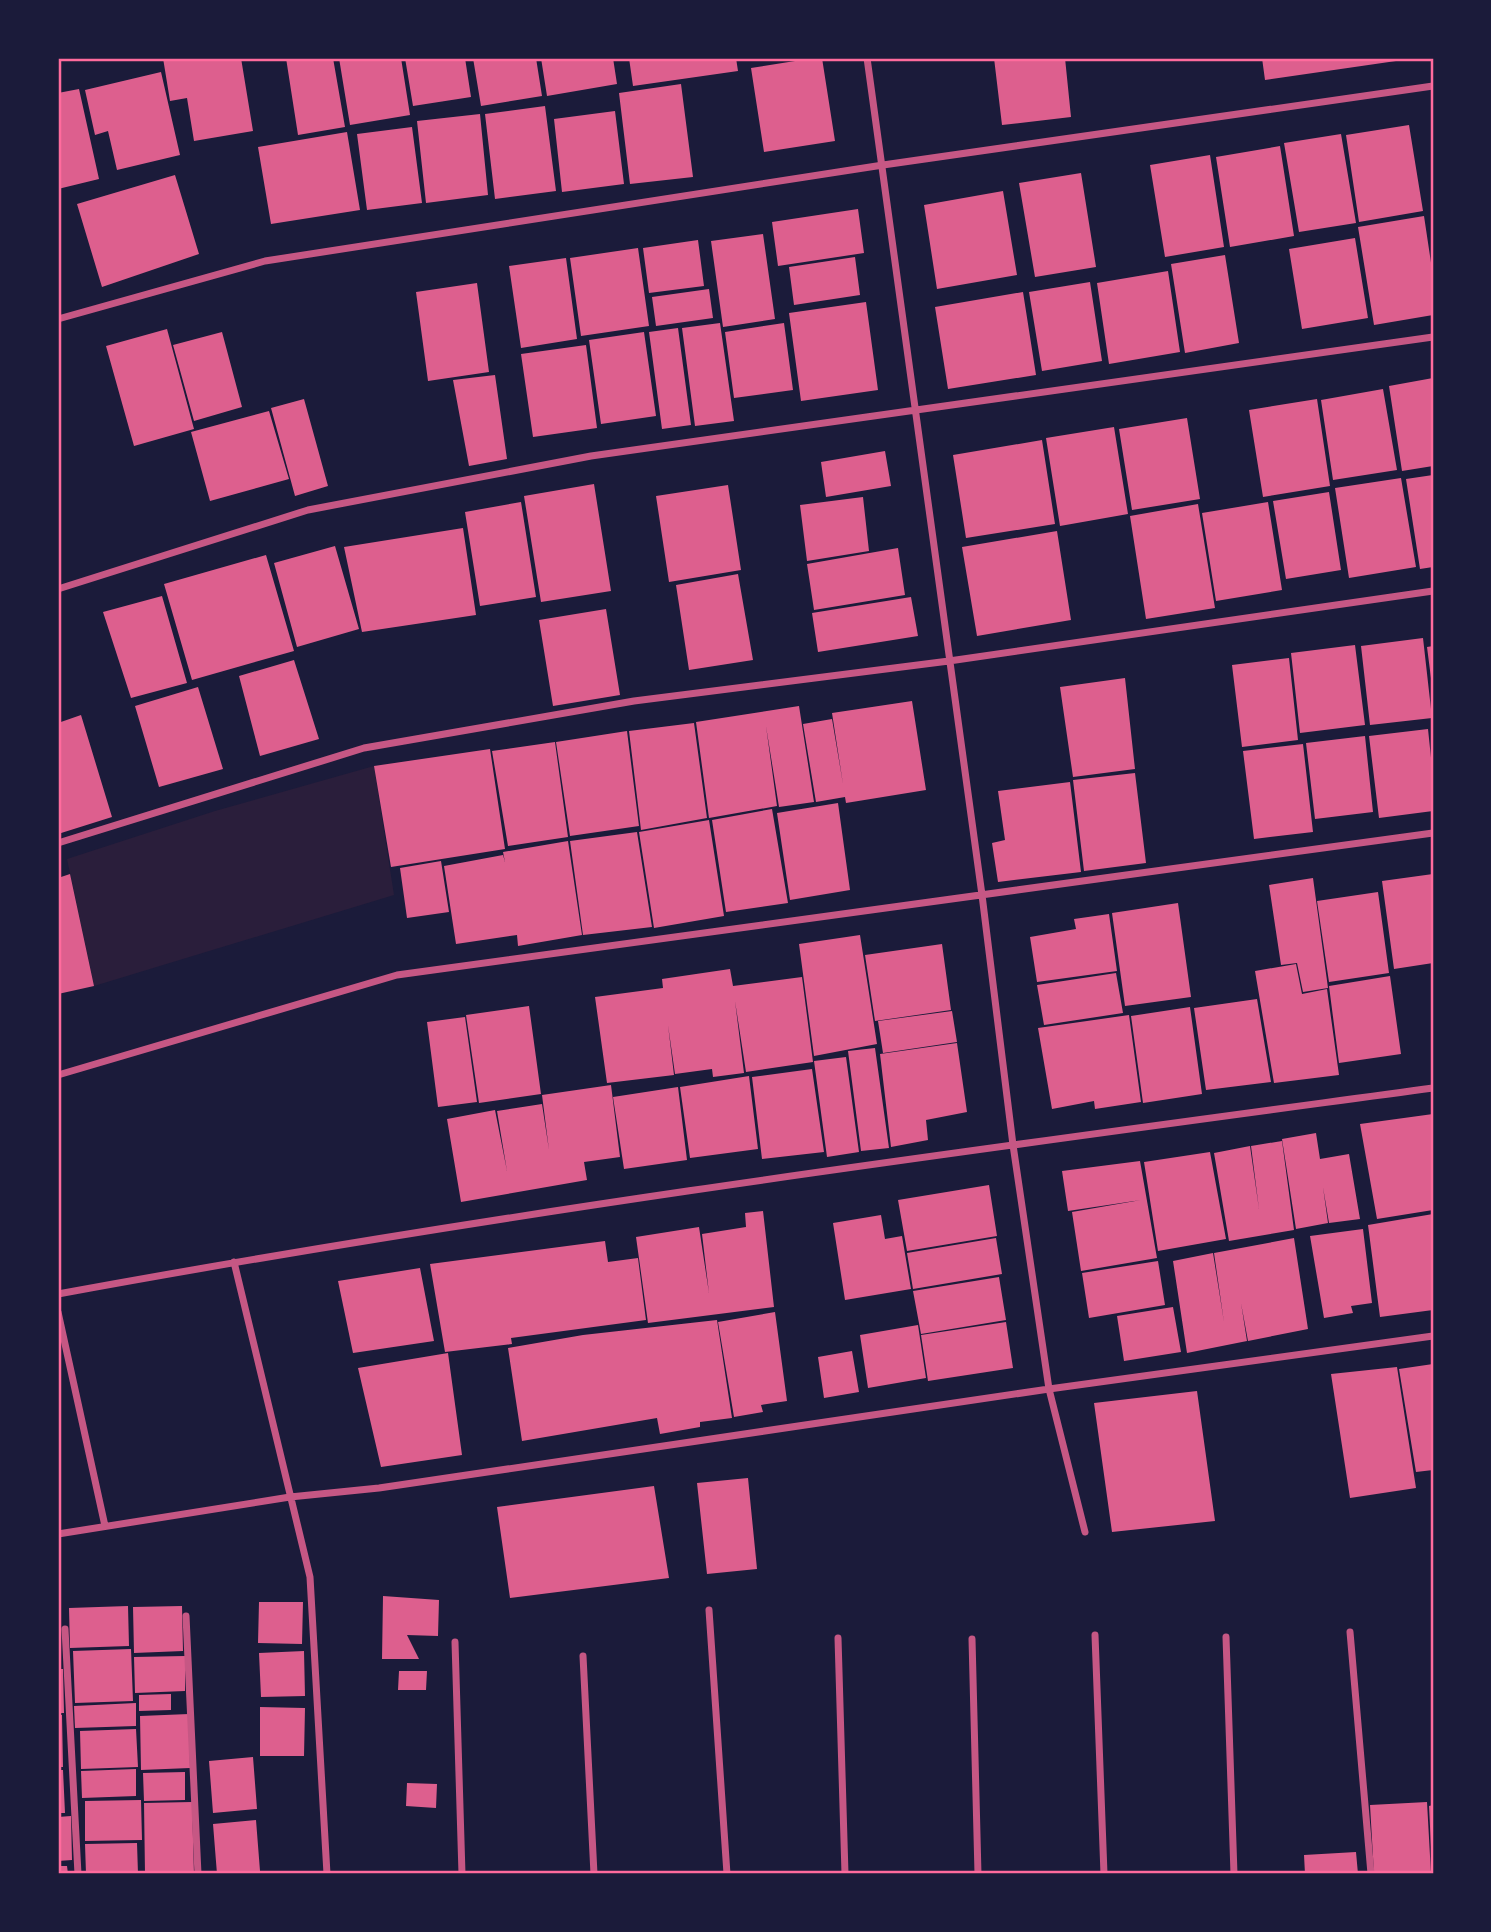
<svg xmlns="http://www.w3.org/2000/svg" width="1491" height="1932" font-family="'DM Sans',sans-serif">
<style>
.green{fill:#2a1e3b}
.building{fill:#dd5f8e}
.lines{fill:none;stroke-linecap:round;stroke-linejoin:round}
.minor{stroke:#c65784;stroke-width:7}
.neatline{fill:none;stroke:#ff6b9d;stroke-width:2.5}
</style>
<rect width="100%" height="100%" fill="#1b1b3a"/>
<!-- green -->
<path class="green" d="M374,766l20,129 -300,91 -27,-127 148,-48z"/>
<!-- building -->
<path class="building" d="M163,58h78l12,73 -59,10 -7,-43 -17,3z
M286,58h47l12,69 -47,8z
M339,58h62l9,57 -60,10z
M405,58h60l6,39 -58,9z
M473,58h63l6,38 -61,10z
M541,58h72l4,26 -70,12z
M629,58h107l2,13 -105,15z
M814,58h8l13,83 -71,11 -13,-84z
M994,58h71l6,59 -69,8z
M1262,58h134v3l-131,19z
M161,72l19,83 -63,15 -9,-39 -13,4 -10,-45z
M681,84l12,93 -63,7 -11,-91z
M79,89l20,90 -41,10v-96z
M545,106l11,85 -61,8 -10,-85z
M615,111l9,73 -62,8 -8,-73z
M480,114l8,81 -62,8 -9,-82z
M1409,125l14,86 -64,11 -13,-87z
M412,127l10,76 -55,7 -10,-76z
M347,132l13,78 -89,14 -13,-77z
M1341,134l15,89 -57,9 -15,-89z
M1280,146l14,90 -64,11 -14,-90z
M1210,155l14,92 -59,10 -15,-92z
M1081,173l15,94 -61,10 -16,-94z
M175,175l24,79 -97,33 -25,-83z
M1003,191l14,84 -80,14 -13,-84z
M858,209l6,44 -86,13 -6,-44z
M1424,216l9,60v39l-59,10 -16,-98z
M763,234l12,85 -52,8 -12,-86z
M1355,238l13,80 -66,11 -13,-80z
M698,240l6,46 -55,7 -6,-45z
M638,248l11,78 -68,10 -11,-78z
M1225,255l14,88 -54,10 -14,-89z
M855,257l5,38 -66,10 -5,-38z
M566,258l11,81 -56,9 -12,-82z
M1168,271l12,81 -71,12 -12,-81z
M1090,282l12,79 -60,10 -13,-79z
M477,283l12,89 -61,9 -12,-89z
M709,289l4,29 -57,8 -4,-29z
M1023,292l13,83 -88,14 -13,-82z
M866,302l12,88 -77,11 -12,-88z
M720,323l14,98 -39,5 -13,-98z
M784,323l9,67 -59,8 -9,-66z
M678,328l13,97 -29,4 -13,-97z
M167,329l27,100 -60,17 -28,-100z
M222,332l20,75 -48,14 -21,-76z
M644,332l12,84 -55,8 -12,-84z
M586,345l11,83 -64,9 -12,-83z
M495,375l12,84 -38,7 -16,-86z
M1433,378v88l-31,5 -13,-85z
M1383,389l14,81 -64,10 -12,-80z
M304,399l24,87 -33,10 -24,-88z
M1317,399l13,87 -67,11 -14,-87z
M269,411l20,68 -79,22 -19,-69z
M1187,418l13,81 -68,11 -13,-81z
M1114,427l14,87 -68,12 -14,-88z
M1042,440l13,84 -89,14 -13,-83z
M885,451l6,35 -65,11 -5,-35z
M1433,475v92l-13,2 -14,-90z
M1401,478l15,89 -67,11 -14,-90z
M594,484l17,107 -70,11 -17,-106z
M728,485l13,85 -72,12 -13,-86z
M1329,492l12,78 -55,9 -13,-78z
M863,497l6,54 -62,10 -7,-56z
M521,502l15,95 -56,9 -15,-94z
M1268,502l14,88 -66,11 -14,-88z
M1198,504l17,104 -69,11 -16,-103z
M463,528l13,87 -114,17 -18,-85z
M1057,531l14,89 -94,16 -15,-89z
M335,546l24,83 -62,18 -23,-84z
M898,548l7,47 -91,15 -7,-46z
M266,555l28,96 -102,29 -28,-96z
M738,574l15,86 -64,10 -13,-85z
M162,596l25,87 -56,15 -28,-86z
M911,597l7,39 -100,16 -6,-39z
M606,609l14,86 -67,11 -14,-86z
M1423,638l9,80 -62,7 -9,-79z
M1355,645l10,80 -65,8 -9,-80z
M1433,646v40h-1l-5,-39z
M1289,658l9,82 -56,7 -10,-82z
M294,660l25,79 -59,17 -21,-80z
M1125,678l10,91 -62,8 -13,-90z
M198,687l25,82 -64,18 -24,-81z
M912,701l14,89 -80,13 -1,-6 -29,5 -13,-78 29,-5 11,65 -11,-71z
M799,706l15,96 -35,5 -13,-81 11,80 -68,12 -13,-96z
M81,715l31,102 -54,17v-111z
M694,723l13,95 -66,12 -12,-99z
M1428,729l5,48v34l-54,7 -10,-82z
M627,731l12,95 -69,10 -14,-94z
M1365,736l8,76 -58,7 -9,-76z
M555,742l13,95 -60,9 -16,-95z
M1303,744l10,88 -59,7 -11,-88z
M490,749l15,100 -114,18 -17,-101z
M1135,773l11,90 -62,8 -11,-91z
M1070,782l11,90 -83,10 -6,-39 13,-3 -7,-49z
M838,803l12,87 -60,10 -13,-87z
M772,809l16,94 -62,9 -14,-92z
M709,820l15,96 -70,12 -15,-96z
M637,832l15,95 -69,8 -13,-94z
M568,841l14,94 -64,11 -1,-11 -61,9 -12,-78 59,-11 2,7 -2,-10z
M441,861l8,51 -42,6 -7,-50z
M70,874l24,112 -36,8v-116z
M1433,874v89l-39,6 -12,-88z
M1313,878l15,110 -25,4 -6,-29 -16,2 -12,-80z
M1378,892l11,81 -60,9 -12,-81z
M1178,903l13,94 -66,9 -13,-93z
M1109,914l8,57 -80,11 -7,-45 46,-8 -2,-10z
M860,935l17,109 -63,12 -15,-112z
M942,944l9,66 -76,11 -10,-66z
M1296,964l6,30 25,-5 12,86 -65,8 -19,-112z
M730,969l3,17 69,-9 11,85 -67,10 -11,-71 9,72 -31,4 -1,-8 -37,5 -7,-49 6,50 -67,8 -12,-86 68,-9 -1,-9z
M1116,973l7,40 -79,12 -7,-40z
M1390,976l11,78 -62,9 -10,-77z
M1257,999l14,83 -65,8 -12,-82z
M529,1006l12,88 -62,9 -13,-88z
M1190,1007l12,87 -59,9 -12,-87z
M952,1011l5,31 -74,11 -5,-32z
M1129,1015l12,87 -46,7 -1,-8 -42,8 -14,-81z
M465,1017l12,85 -39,5 -11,-85z
M957,1043l10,69 -41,8 2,20 -37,7 -11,-93z
M875,1048l14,100 -28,3 -13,-100z
M846,1057l13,95 -32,5 -13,-96z
M812,1069l12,83 -62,7 -10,-82z
M749,1076l9,73 -68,9 -10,-71z
M611,1085l9,72 -36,5 3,18 -126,22 -14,-83 48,-9 12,61 -10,-60 45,-7 7,46 -7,-55z
M678,1087l9,73 -63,9 -11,-72z
M1433,1114v96l-56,9 -17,-95z
M1316,1133l4,26 29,-5 11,65 -31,4 -6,-36 5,36 -32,6 -14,-90z
M1282,1141l12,89 -65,11 -15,-88 36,-7 9,63 -8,-63z
M1210,1152l16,87 -68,12 -14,-89z
M1140,1161l17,97 -76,13 -9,-59 69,-12 -73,11 -6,-40z
M989,1185l8,51 -90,15 -9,-51z
M763,1211l11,96 -126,16 -12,-86 63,-10 10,66 -7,-59 44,-7 -1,-14z
M1433,1214v96l-53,7 -12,-92z
M881,1215l4,24 17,-3 9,53 -66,11 -12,-77z
M1363,1229l9,74 -21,3 2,7 -29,5 -14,-82z
M996,1238l6,36 -89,15 -6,-36z
M1294,1238l14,91 -60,12 -7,-38 6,38 -60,12 -14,-92 40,-8 11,69 -10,-69z
M605,1241l3,21 30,-4 8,62 -135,18 1,6 -67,8 -15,-88z
M1158,1261l7,44 -76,13 -7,-45z
M420,1268l14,73 -81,12 -15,-72z
M999,1277l7,43 -85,14 -8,-43z
M1173,1307l8,45 -57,9 -7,-45z
M775,1312l12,89 -26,4 2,7 -29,5 -16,-95z
M717,1320l15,98 -32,4v5l-40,7 -3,-16 -135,23 -14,-93 75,-13z
M1006,1322l7,46 -85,13 -7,-46z
M918,1325l8,53 -58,10 -8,-53z
M852,1351l7,41 -35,6 -6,-41z
M448,1353l14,102 -81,12 -23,-99z
M1433,1364v106l-17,2 -17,-103z
M1397,1367l19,121 -66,10 -19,-124z
M1197,1391l18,130 -103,11 -18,-129z
M748,1478l9,91 -50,5 -10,-91z
M654,1486l15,92 -159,20 -13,-91z
M383,1596l56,4 -1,36 -31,-1 12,24h-37z
M259,1602h44l-1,42 -44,-1z
M128,1606l1,40 -59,2 -1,-40z
M182,1606l1,45 -49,2 -1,-46z
M131,1649l2,52 -58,2 -2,-52z
M304,1651l1,45 -44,1 -2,-44z
M185,1656v35l-50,2 -1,-36z
M58,1669h5l1,44h-6z
M399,1671h28l-1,19h-28z
M171,1694v16l-32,1v-16z
M136,1703v23l-61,2 -1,-22z
M260,1707l45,1 -1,48h-44z
M189,1714l1,54 -49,2 -1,-54z
M58,1715h4l1,52h-5z
M136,1729l2,38 -57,2 -1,-38z
M253,1757l4,52 -44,4 -4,-52z
M136,1769v27l-54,2 -1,-27z
M58,1770h5l2,43h-7z
M185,1772v28l-41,1 -1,-28z
M407,1783l30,1 -1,24 -30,-2z
M141,1800l1,40 -57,1v-40z
M192,1802l2,72h-49l-1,-71z
M1427,1802l4,72h-57l-4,-69z
M1433,1805v42h-2l-2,-41z
M71,1816l1,44 -14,1v-44z
M256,1820l4,51 -43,3 -4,-50z
M137,1843l1,31h-52l-1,-30z
M1356,1852l2,22h-53l-1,-19z
M58,1866h9l1,8h-10z
M263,1871h49v3h-49z"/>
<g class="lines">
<!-- minor -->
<path class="minor" d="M867,58l115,837 31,250 36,244 36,143
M58,319l207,-58 618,-96 550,-79
M58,589l250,-79 283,-54 842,-119
M58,843l306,-95 270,-47 315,-40 484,-70
M58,1075l339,-100 1036,-142
M234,1262l76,315 17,297
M58,1294c456,-84 916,-144 1375,-206
M58,1312l47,214
M58,1534l232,-37 89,-9 670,-99 384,-53
M709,1610l18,264
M186,1616l12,258
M65,1629l13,245
M1350,1632l21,242
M1095,1635l9,239
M1226,1637l8,237
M838,1638l7,236
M972,1639l6,235
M455,1642l7,232
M583,1656l11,218"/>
</g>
<!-- border -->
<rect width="1491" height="1932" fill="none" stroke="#1b1b3a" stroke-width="119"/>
<rect x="60" y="60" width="1372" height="1812" class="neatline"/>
</svg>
